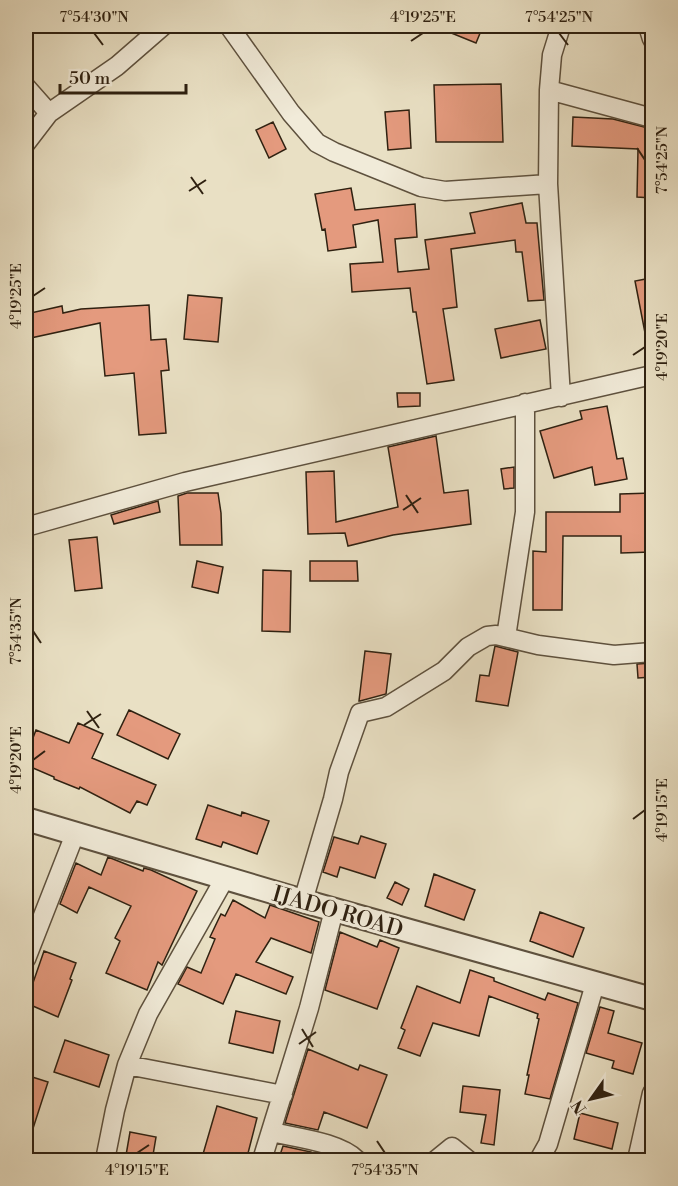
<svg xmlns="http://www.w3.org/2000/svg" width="678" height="1186" font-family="'Libre Bodoni',serif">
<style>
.building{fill:#e49a7e;stroke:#2f2111;stroke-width:1.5}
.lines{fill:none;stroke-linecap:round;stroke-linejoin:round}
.minor-casing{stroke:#5e513e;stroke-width:21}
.tertiary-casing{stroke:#5e513e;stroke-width:26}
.minor{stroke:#f1ebd9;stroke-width:18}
.tertiary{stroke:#f1ebd9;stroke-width:22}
.ticks{fill:none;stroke:#2f2111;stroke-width:2}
.labels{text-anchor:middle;stroke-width:6;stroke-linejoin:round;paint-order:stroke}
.street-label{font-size:22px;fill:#2f2111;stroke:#f1ebd9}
.neatline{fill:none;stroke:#2f2111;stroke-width:2}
.ticks-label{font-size:15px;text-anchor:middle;fill:#2f2111}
</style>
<rect width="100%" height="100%" fill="#e9e0c4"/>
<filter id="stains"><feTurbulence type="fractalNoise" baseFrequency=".00333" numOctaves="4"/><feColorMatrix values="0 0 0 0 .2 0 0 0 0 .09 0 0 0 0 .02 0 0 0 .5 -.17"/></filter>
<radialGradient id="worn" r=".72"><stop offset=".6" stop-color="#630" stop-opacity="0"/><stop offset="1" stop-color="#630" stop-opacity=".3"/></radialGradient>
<!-- building -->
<path class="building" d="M434,26h49l-7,17z
M501,84l2,58h-67l-2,-57z
M409,110l2,38 -23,2 -3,-38z
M573,117l40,2 39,10v69l-15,-1 1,-48 -66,-3z
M273,122l13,27 -17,9 -13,-28z
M351,188l4,22 60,-6 2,33 -22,2 3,33 31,-3 -4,-29 50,-7 -5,-20 52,-10 4,20h11l7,77 -16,1 -6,-49h-6l-1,-12 -64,9 6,58 -14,2 11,71 -27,4 -11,-72h-3l-3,-24 -58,4 -2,-28 33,-2 -5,-42 -25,5 3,22 -28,4 -3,-22 -3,1 -7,-36z
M651,278l1,60h-6l-11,-57z
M188,295l34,3 -4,44 -34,-3z
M149,305l2,35 15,-1 3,31 -8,1 5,62 -27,2 -5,-62 -29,3 -5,-53 -74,16v-25l36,-8 1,7 18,-4z
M540,320l6,29 -45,9 -6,-29z
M397,393h23v13l-22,1z
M607,406l10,53 6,-1 4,21 -32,6 -3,-18 -38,11 -14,-47 42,-12 -2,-8z
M436,436l8,57 24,-3 3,34 -78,11 -45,11 -3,-13 -37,1 -2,-62 28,-1 2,51 62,-15 -10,-60z
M514,467v21l-10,1 -3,-20z
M187,493h31l3,20 1,32h-42l-2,-49z
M652,493v17h-2l1,42 -30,1v-17h-58l-1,74h-29v-59l13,1v-40h74v-18z
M158,501l2,11 -46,12 -3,-9z
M97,537l5,51 -27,3 -6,-51z
M197,561l26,6 -5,26 -26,-6z
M310,561h47l1,20h-48z
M263,570l28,1 -1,61 -28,-1z
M495,646l23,6 -10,54 -32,-5 4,-26 9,1z
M365,651l26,3 -5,40 -26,7h-1z
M652,663v14l-14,1 -1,-14z
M129,710l51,24 -12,25 -51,-24z
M78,723l25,11 -11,24 64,27 -9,20 -10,-4 -7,12 -50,-26 -1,2 -25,-10v-2l-28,-12v-9l10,-26 33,13z
M208,805l33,11 1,-4 27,9 -12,33 -34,-12 -2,5 -25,-8z
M361,836l25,8 -11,34 -35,-11 -3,10 -14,-5 11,-35 24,7z
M108,857l35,14 1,-3 7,2 46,21 -35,74 -4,-3 -11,28 -41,-17 14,-32 -5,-3 16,-32 -42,-19 -12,26 -17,-9 16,-41 25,12z
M434,874l41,16 -11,30 -39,-14z
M395,882l14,7 -7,16 -15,-7z
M233,900l32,18 5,-13 49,17 -8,31 -40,-15 -15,24 37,15 -7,17 -50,-20 -13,30 -45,-20 9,-17 14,6 14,-34 -5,-2 11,-23 4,2z
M540,912l44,16 -11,29 -43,-16z
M340,932l37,15 3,-7 19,8 -22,61 -52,-19z
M44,951l32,12 -6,16 2,1 -14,37 -32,-14z
M470,970l24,8v3l51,19 3,-7 30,10 -28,96 -25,-5 4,-19h-2l12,-56 -2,-1 1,-4 -49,-18 -10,40 -46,-13 -13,33 -22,-8 7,-18 -4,-2 16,-42 43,17z
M600,1007l14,4 -6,22 34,10 -9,31 -21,-6 2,-7 -28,-8z
M236,1011l44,10 -7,32 -44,-10z
M65,1040l44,15 -10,32 -45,-15z
M308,1049l50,21 2,-5 27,10 -20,53 -43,-16 -6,18 -33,-7z
M26,1075l22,7 -20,62 -2,-1z
M463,1086l37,4 -6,55 -13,-2 5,-28 -26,-3z
M217,1106l40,12 -11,43h-45z
M580,1113l38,10 -6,26 -38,-10z
M130,1132l26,5 -4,24h-27z
M283,1146l28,6 -3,9h-30z"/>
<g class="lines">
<defs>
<path id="minor" d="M229,26l62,87 26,30 17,9 87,35 24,4 103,-7
M561,26l-9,29 -3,35 -1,94 13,213
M648,26l4,13
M26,87l23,26
M549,90l103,28
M26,143l23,-30 68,-47 46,-40
M26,527l159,-45 467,-107
M506,637l19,-125v-109
M303,901l30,-102 6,-27 21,-59 26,-6 58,-36 24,-24 19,-11 9,-1 42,10 76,10 38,-3
M26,959l49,-125
M127,1065l156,30
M272,1132c25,6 67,10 85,28
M105,1160l10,-50 12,-45 21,-51 77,-136
M262,1160l47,-152 25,-98
M436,1160l16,-13 16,13
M539,1160l9,-16 47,-160
M637,1160l15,-67"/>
<path id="tertiary" d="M26,819l277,82 349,98"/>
</defs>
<!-- minor casing -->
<use href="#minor" class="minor-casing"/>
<!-- tertiary casing -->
<use href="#tertiary" class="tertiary-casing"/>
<!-- minor -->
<use href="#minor" class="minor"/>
<!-- tertiary -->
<use href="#tertiary" class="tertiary"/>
</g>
<!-- ticks -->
<path class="ticks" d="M94,33l9,12M559,33l9,12M411,41l12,-8M637,148l8,12M191,177l12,17M189,191l17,-11M33,296l12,-8M633,355l12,-8M406,495l12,18M403,510l18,-12M33,631l8,12M87,711l12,17M84,725l17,-11M33,760l12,-9M633,819l12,-9M302,1029l11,18M299,1044l17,-12M377,1141l8,12M137,1153l12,-8"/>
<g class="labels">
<!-- street labels -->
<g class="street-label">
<text transform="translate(338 911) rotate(16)" y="8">IJADO ROAD</text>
</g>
</g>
<!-- margin -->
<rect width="678" height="1186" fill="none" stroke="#e9e0c4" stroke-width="66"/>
<!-- north arrow -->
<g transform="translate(591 1099) rotate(236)" stroke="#f1ebd9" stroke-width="4.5" paint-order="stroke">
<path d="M0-4.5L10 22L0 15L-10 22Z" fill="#2f2111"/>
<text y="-9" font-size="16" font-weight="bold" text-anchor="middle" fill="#2f2111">N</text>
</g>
<!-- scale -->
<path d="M60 84v9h126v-9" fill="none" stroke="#2f2111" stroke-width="3"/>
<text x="69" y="84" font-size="18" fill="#2f2111" stroke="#f1ebd9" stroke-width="4.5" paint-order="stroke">50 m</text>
<rect x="33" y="33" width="612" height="1120" class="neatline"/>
<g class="ticks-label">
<text x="94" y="22">7°54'30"N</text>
<text x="423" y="22">4°19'25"E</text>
<text x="559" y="22">7°54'25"N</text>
<text transform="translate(662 160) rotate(-90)" y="5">7°54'25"N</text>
<text transform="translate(16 296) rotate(-90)" y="5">4°19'25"E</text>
<text transform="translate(662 347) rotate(-90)" y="5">4°19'20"E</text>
<text transform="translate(16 631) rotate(-90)" y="5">7°54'35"N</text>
<text transform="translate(16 760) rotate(-90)" y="5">4°19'20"E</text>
<text transform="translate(662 810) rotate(-90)" y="5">4°19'15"E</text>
<text x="137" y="1175">4°19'15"E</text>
<text x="385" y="1175">7°54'35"N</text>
</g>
<rect width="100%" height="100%" filter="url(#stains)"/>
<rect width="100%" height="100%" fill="url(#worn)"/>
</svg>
